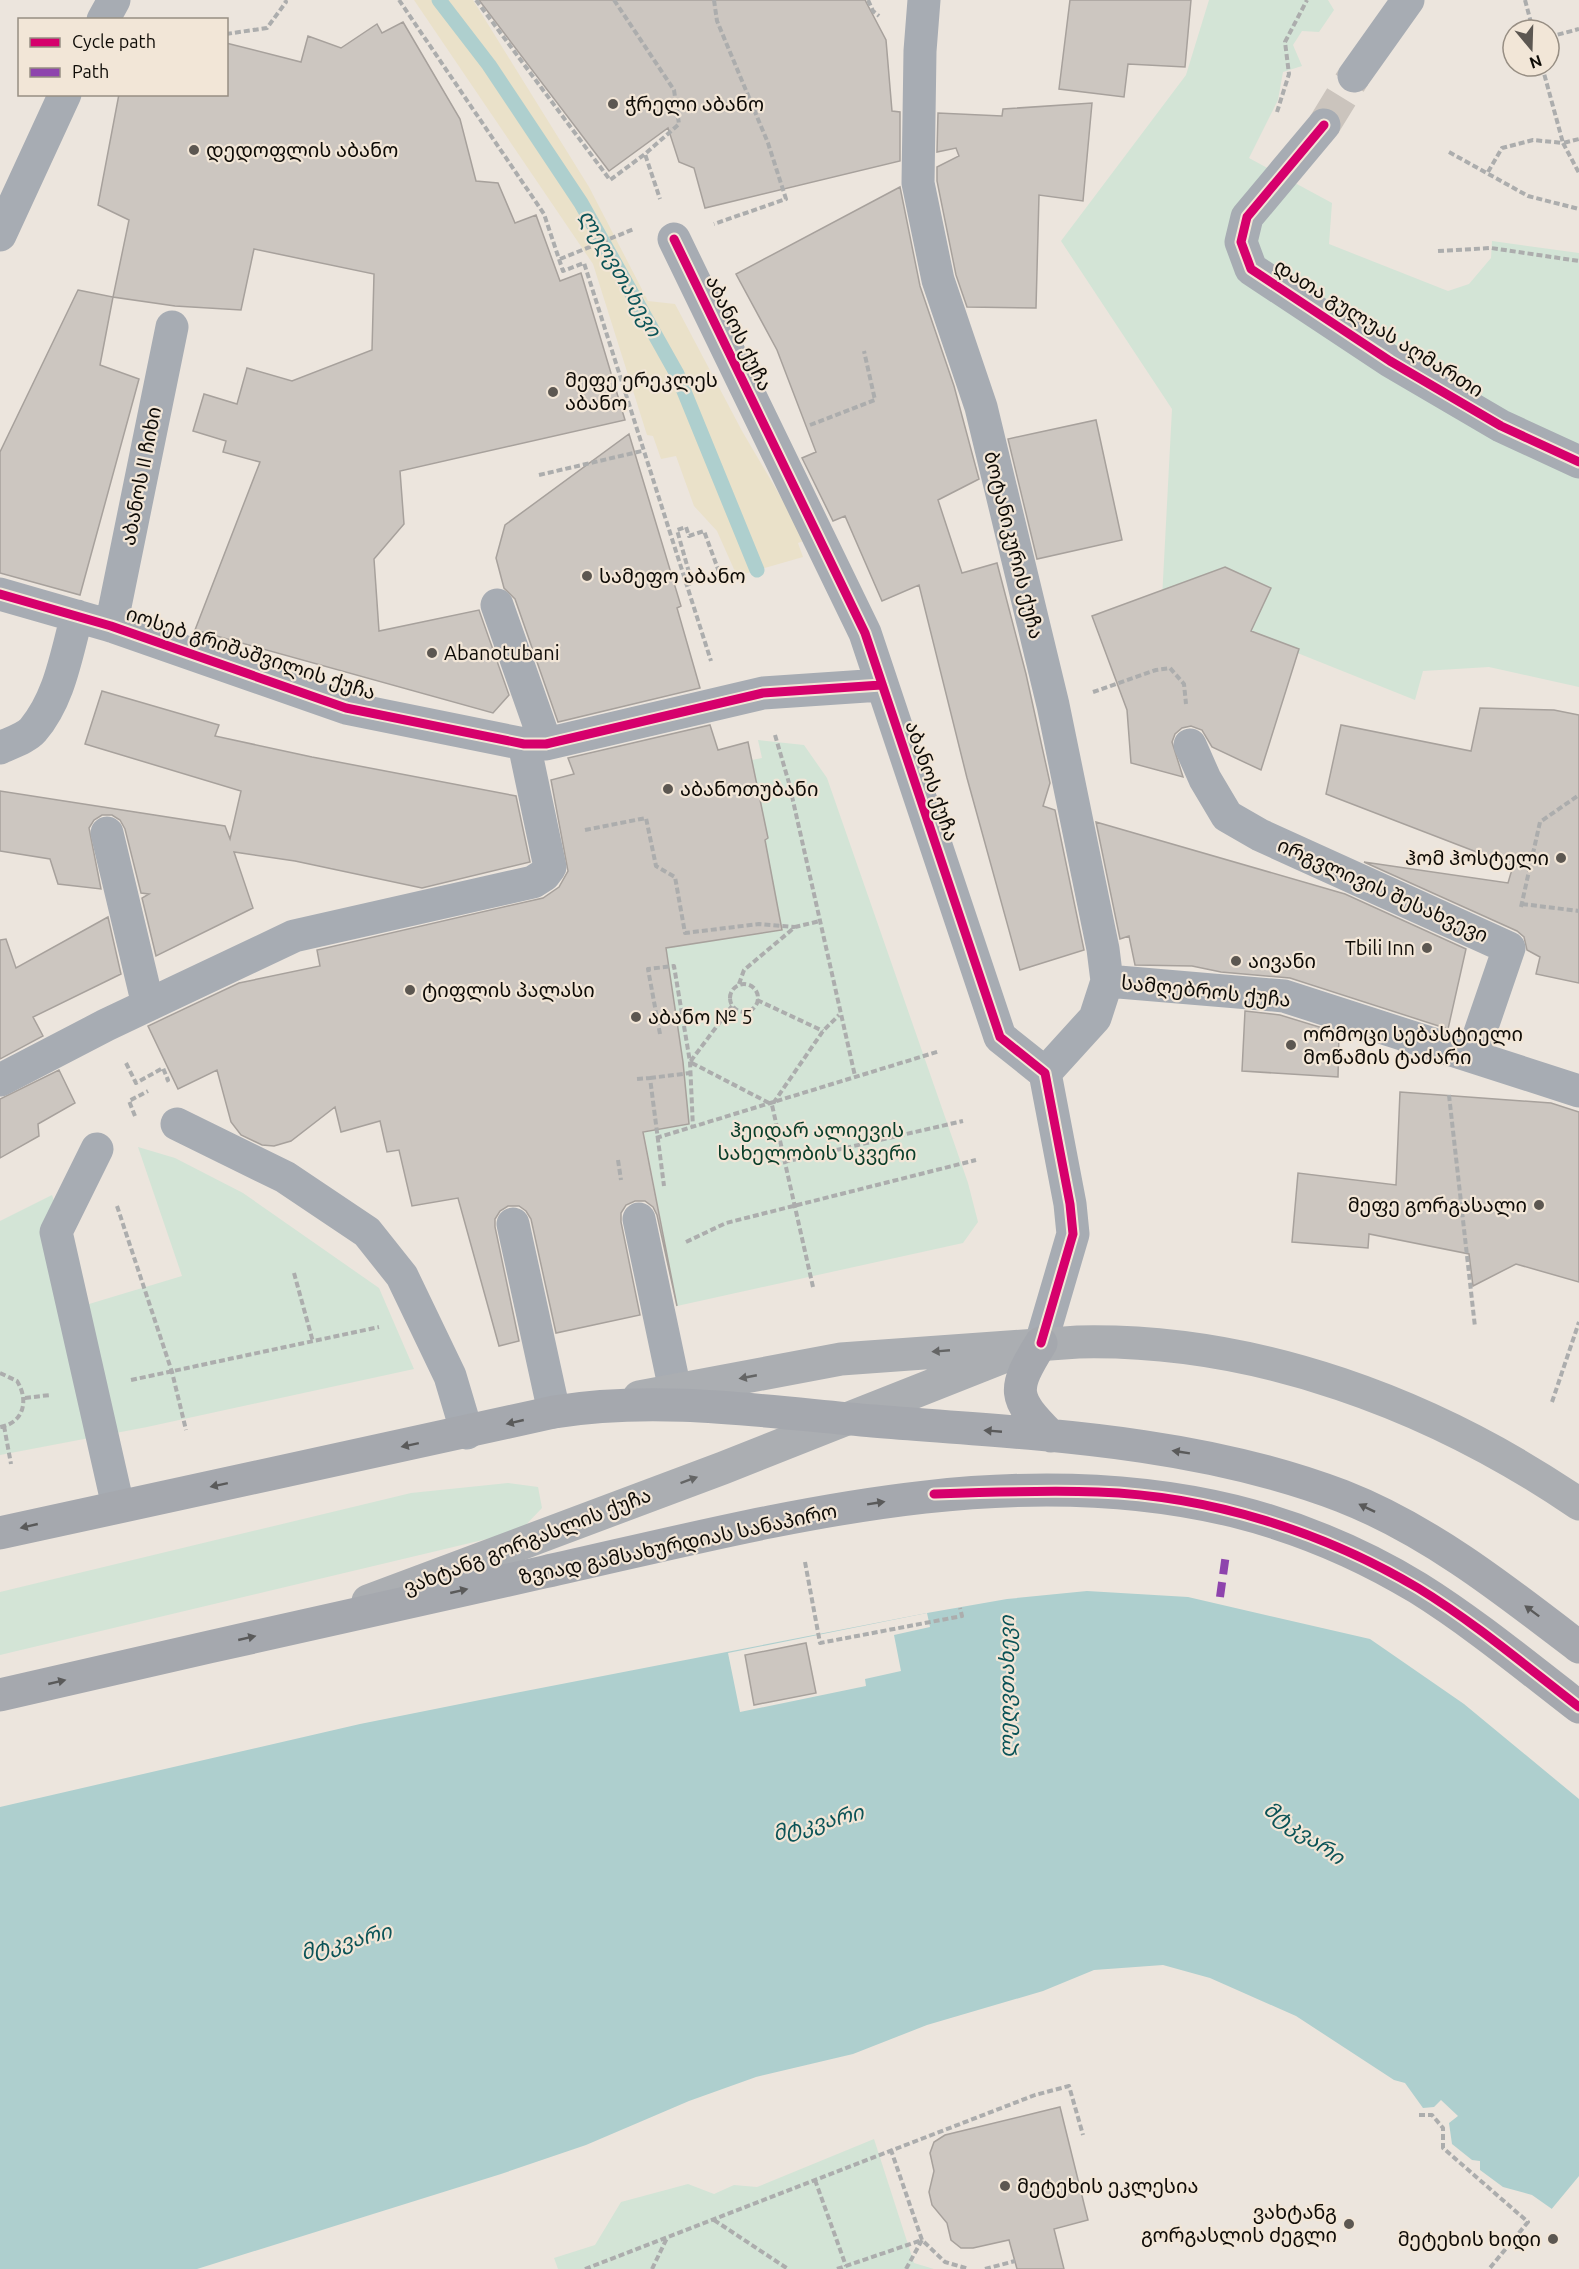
<svg xmlns="http://www.w3.org/2000/svg" width="1579" height="2269" font-family="Ubuntu,'Noto Sans Georgian',sans-serif">
<style>
.green{fill:#d3e4d6}
.sand{fill:#eae1c9}
.water{fill:#aecfce}
.pier{fill:#ece5dd}
.lines{fill:none;stroke-linecap:round;stroke-linejoin:round}
.stream{stroke:#aecfce;stroke-width:15}
.building{fill:#ccc6c0;stroke:#a7a19c;stroke-width:1.5}
.minor-tunnel{stroke:#cbc4bd;stroke-width:33;stroke-dasharray:33 16;stroke-linecap:butt}
.path{stroke:#acadad;stroke-width:4;stroke-dasharray:6 3;stroke-linecap:butt}
.minor{stroke:#a7acb3;stroke-width:33}
.major{stroke:#abaeb2;stroke-width:33}
.highway{stroke:#a5a8ae;stroke-width:33}
.quiet{stroke:#8e44ad;stroke-width:8;stroke-dasharray:15 8;stroke-linecap:butt}
.cycleway-casing{stroke:#f2e6d7;stroke-width:13}
.cycleway{stroke:#d6006c;stroke-width:9}
.oneway{fill:#646565}
.oneway2{fill:#5a5a5a}
.poi-dot{fill:#5c5751;stroke:#f2e6d7;stroke-width:2}
.labels{text-anchor:middle;stroke-width:4.5;stroke-linejoin:round;paint-order:stroke}
.poi-label{font-size:20px;fill:#0e0b06;stroke:#f2e6d7;text-anchor:start}
.street-label{font-size:20px;fill:#0e0b06;stroke:#f2e6d7}
.park-label{font-size:20px;fill:#083d28;stroke:#f2e6d7}
.water-label{font-size:21px;font-style:italic;fill:#0b5357;stroke:#f2e6d7}
</style>
<rect width="100%" height="100%" fill="#ece5dd"/>
<!-- green -->
<path class="green" d="M1209,0h119l6,10 -15,22 -17,-1 -9,14 9,21 -19,6 -5,28 -29,58 83,45 -3,41 119,47 21,-7 22,-26 1,-17 87,12v434l-90,-20 -66,4 -8,29 -253,-101 10,-190 -111,-168 125,-166z
M758,740l46,5 23,33 141,405 10,39 -15,21 -286,63 -33,-174 44,-8 -5,-62 -17,-114 102,-110 -16,-78 10,-2z
M138,1147l37,11 68,35 136,95 35,81 -267,58 -147,28v-234l52,-26 37,109 93,-28z
M508,1483l30,4 4,21 -22,23 -520,124v-63l411,-99z
M874,2139l40,124 20,6h-376l-4,-11 41,-13 26,-43 67,-18 26,10 20,-9 23,2z"/>
<!-- sand -->
<path class="sand" d="M414,0h59l116,187 59,114 27,3 67,127 64,109 -8,3 5,14 -66,19 -20,-45 -23,-25 -18,-50 -15,3 -8,-23 -6,-1 -54,-171z"/>
<!-- water -->
<path class="water" d="M1087,1591l101,6 182,42 94,65 115,95v429l-47,-33 -29,-8 -23,-17v-9l-8,-1 -20,-16 -3,-21 9,-7 -17,-16 -7,7 -11,1 -18,-25 -11,-3 -98,-64 -86,-38 -47,-13 -69,5 -51,21 -116,34 -74,29 -97,23 -67,24 -103,44 -85,29 -304,95h-197v-462l360,-83 150,-30 417,-81 80,-14z"/>
<!-- pier -->
<path class="pier" d="M927,1613l3,14 -36,8 7,36 -36,8 1,7 -126,26 -12,-59z
M1579,2176v55l-29,-20z"/>
<g class="lines">
<!-- stream -->
<path class="stream" d="M439,0l50,65 92,138 96,171 80,196"/>
</g>
<!-- building -->
<path class="building" d="M479,0h386l21,40 6,71 8,1v49l-195,47 -11,-40 -15,-6 -11,-34 -59,43z
M1070,0h121l-6,67 -57,-3 -4,33 -65,-8z
M403,22l57,97 16,62 22,2 17,40 21,-8 24,66 21,-8 44,147 -225,51 4,53 -30,35 5,72 100,-21 30,85 -16,18 -298,-83 65,-168 -37,-10 3,-11 -33,-10 11,-37 33,10 10,-36 45,13 80,-31 2,-76 -120,-25 -13,61 -66,-4 -62,-9 16,-77 -31,-15 21,-111h107v-51l75,19 7,-26 33,12 36,-24 5,9z
M1092,103l-9,98 -44,-6 -3,113 -69,-1 -11,-32 -19,-94v-14l22,-11 -3,-8 -19,4 1,-39 64,3 1,-7z
M900,187l20,99 34,100 25,93 -41,21 24,73 35,-10 29,111 24,109 -7,23 12,4 29,140 -64,20 -53,-192 -48,-193 -37,16 -37,-85 -12,5 -31,-63 14,-6 -39,-102 -41,-76z
M78,290l35,7 -13,68 39,14 -59,216 -80,-22v-121z
M1096,420l26,120 -85,19 -29,-120z
M629,434l52,172 -4,2 23,80 -142,34 -43,-123 -11,-11 -8,-30 9,-33z
M1225,567l46,21 -20,43 48,18 -38,121 -49,-23 -10,-17 -11,-4 -9,2 -7,6 -3,8 11,35 -52,-14 -4,-53 -35,-94z
M102,691l117,34 -4,11 97,21 204,39 14,66 -108,26 -127,-27 -61,-9 19,56 -97,48 -14,-58 7,-4 -8,-1 -16,-64 -5,-9 -8,-5h-10l-8,5 -5,8 12,61 -43,-5 -8,-25 -50,-8v-60l225,35 5,13 11,-48 -156,-47z
M1480,708l74,2 25,5v268l-43,-9 4,-17 -13,-7 -3,-13 -7,-6 -153,-69 144,21 5,-17 -187,-72 15,-69 130,26z
M710,725l8,25 30,-8 20,96 -3,2 17,90 -116,18 17,114 6,62 -46,8 34,174 -20,-91 -4,-8 -8,-6h-10l-9,4 -5,8v9l19,93 -84,18 -25,-114 -5,-8 -7,-5h-11l-8,5 -5,8v8l24,114 -20,5 -41,-148 -46,8 -13,-56 -12,2 -7,-31 -39,11 -6,-25 -44,34 -17,5 -12,-1 -21,-10 -10,-13 -14,-52 -39,19 -30,-63 91,-43 81,-17 -3,-16 226,-52 16,-11 9,-16 -17,-91 23,-6 -6,-16z
M1096,822l249,72 121,55 -18,80 -158,-51 -69,-6 -29,-6 -57,-1 -6,-29 -9,3z
M108,917l13,57 -88,43 10,19 -43,23v-119l6,-1 10,29z
M1245,1011l35,4 59,18 -1,44 -96,-6z
M59,1070l16,33 -37,21 1,12 -39,22v-59z
M1400,1092l151,11 28,9v170l-63,-18 -43,22 -4,-32 -100,-20 -1,14 -76,-6 6,-69 98,12z
M806,1643l10,50 -62,12 -9,-50z
M1060,2107l28,113 -34,9 10,40h-47l-8,-29 -36,8h-12l-10,-8 -4,-17 -15,-18 -3,-13 5,-21 -4,-18 4,-11 11,-7z"/>
<g class="lines">
<!-- minor-tunnel -->
<path class="minor-tunnel" d="M1324,125l30,-49"/>
<!-- path -->
<path class="path" d="M399,0l145,214 19,57 21,-8 127,398
M476,0l134,180 35,-26
M614,0l60,90 5,34 -34,30 15,45
M714,0l3,21 51,122 18,56 -72,25
M868,0l5,11 6,5
M1525,0l8,30
M226,34l41,-6 19,-26 -1,-2
M1549,37l30,-8
M1542,66l21,77 16,-4
M1277,112l12,-38 -4,-32 22,-42
M1449,152l79,44 51,13
M1488,172l14,-24 31,-8 30,3 16,30
M1438,251l53,-3 88,13
M560,259l74,-30
M810,425l65,-25 -11,-49
M539,475l103,-24
M685,585l7,-2 -15,-53 9,-3 3,9 15,-5 18,49
M1093,692l63,-22 14,-2 14,16 2,20
M775,735l14,48 66,293
M585,830l61,-12 10,48 19,11 10,56 74,-9 36,3
M1522,904l57,7
M1521,907l19,-85 39,-27
M730 998a14 14 0 1 1 28 0a14 14 0 1 1-28 0Z
M739,984l5,-14 51,-43 25,-6
M757,1000l66,31
M732,1006l-42,56 81,42
M660,1034l-12,-65 26,-3 16,96 3,66
M126,1063l10,20 27,-15 5,12 -2,1
M650,1078l40,-5
M637,1079l13,-1 14,108
M1449,1095l26,232
M135,1116l-6,-15 19,-10
M656,1138l284,-87
M618,1160l3,20
M784,1162l179,-41
M117,1206l55,166 14,58
M686,1242l40,-19 250,-63
M294,1273l19,69
M813,1287l-41,-182 51,-74 16,-16
M0,1373l17,8c12,19 7,42 -17,46
M131,1380l248,-53
M25,1398l25,-3
M1552,1402l27,-80
M4,1426l7,38
M805,1562l15,81 142,-27 -2,-8
M1419,2115h13l11,13v20l85,74 -39,47
M815,2180l31,86
M714,2220l74,49
M585,2269l450,-174 34,-9 14,49
M652,2269l15,-31
M837,2269l85,-29 -31,-90
M906,2269l16,-29 23,22 24,7
M985,2269l30,-8"/>
<!-- minor -->
<path class="minor" d="M924,0l-4,51 -2,132 20,97 43,127 72,298 50,244 4,32 -12,37 -50,55
M103,20l11,-20
M1354,76l54,-76
M1324,125l-77,92 -6,25 10,27 139,92 111,65 78,36
M0,235l65,-141
M674,239l191,394 135,404 45,36 25,131 3,30 -32,109
M0,594l111,32 235,82 178,36h22l217,-51 118,-8
M497,605l49,139
M111,626l61,-299
M1190,745l15,34 22,37 33,19 249,113 -37,108
M0,748c10,-5 26,-10 33,-18 27,-32 33,-75 44,-114
M107,833l41,172
M1107,981l177,15 295,95
M0,1080l106,-55 188,-89 239,-54 11,-7 6,-8 -26,-123
M177,1124l108,53 82,55 35,44 48,100 17,57
M97,1149l-41,83 62,274
M639,1219l36,171
M513,1224l41,188"/>
<!-- major -->
<path class="major" d="M639,1397l202,-38 237,-17c178,-4 355,62 501,162
M368,1601l355,-133 283,-112"/>
<!-- highway -->
<path class="highway" d="M1041,1343c-29,47 -29,54 10,93
M0,1533l554,-121c105,-17 213,0 319,9 157,13 320,18 469,75 87,34 163,94 237,151
M0,1695c181,-42 363,-83 544,-123 225,-50 460,-117 690,-61 64,16 128,43 184,77 56,35 109,79 161,119"/>
<!-- quiet -->
<path class="quiet" d="M1220,1597l6,-43"/>
<defs>
<path id="cycleway" d="M1324,125l-77,92 -6,25 10,27 139,92 111,65 78,36
M674,239l191,394 135,404 45,36 25,131 3,30 -32,109
M0,594l111,32 235,82 178,36h22l217,-51 118,-8
M934,1494c55,-2 109,-4 164,-2 112,4 224,39 320,96 56,34 109,79 161,119"/>
</defs>
<!-- cycleway casing -->
<use href="#cycleway" class="cycleway-casing"/>
<!-- cycleway -->
<use href="#cycleway" class="cycleway"/>
</g>
<!-- one-way arrows -->
<defs><path id="oneway-solid" d="M-6-.8H1V-3.2L6.5 0L1 3.2V.8H-6Z" transform="scale(1.5)"/></defs>
<g class="oneway">
<use href="#oneway-solid" transform="translate(941 1351) rotate(175)"/>
<use href="#oneway-solid" transform="translate(748 1377) rotate(169)"/>
<use href="#oneway-solid" transform="translate(689 1480) rotate(-20)"/>
</g>
<g class="oneway2">
<use href="#oneway-solid" transform="translate(515 1422) rotate(167)"/>
<use href="#oneway-solid" transform="translate(993 1431) rotate(-175)"/>
<use href="#oneway-solid" transform="translate(410 1445) rotate(168)"/>
<use href="#oneway-solid" transform="translate(1181 1452) rotate(-171)"/>
<use href="#oneway-solid" transform="translate(219 1485) rotate(168)"/>
<use href="#oneway-solid" transform="translate(876 1503) rotate(-9)"/>
<use href="#oneway-solid" transform="translate(1367 1508) rotate(-154)"/>
<use href="#oneway-solid" transform="translate(29 1526) rotate(167)"/>
<use href="#oneway-solid" transform="translate(459 1591) rotate(-13)"/>
<use href="#oneway-solid" transform="translate(1532 1611) rotate(-143)"/>
<use href="#oneway-solid" transform="translate(247 1638) rotate(-13)"/>
<use href="#oneway-solid" transform="translate(57 1682) rotate(-13)"/>
</g>
<!-- markers -->
<g class="poi-dot">
<circle cx="613" cy="104" r="6"/>
<circle cx="194" cy="150" r="6"/>
<circle cx="553" cy="392" r="6"/>
<circle cx="587" cy="576" r="6"/>
<circle cx="432" cy="653" r="6"/>
<circle cx="668" cy="789" r="6"/>
<circle cx="1561" cy="858" r="6"/>
<circle cx="1427" cy="948" r="6"/>
<circle cx="1236" cy="961" r="6"/>
<circle cx="410" cy="990" r="6"/>
<circle cx="636" cy="1017" r="6"/>
<circle cx="1291" cy="1045" r="6"/>
<circle cx="1539" cy="1205" r="6"/>
<circle cx="1005" cy="2186" r="6"/>
<circle cx="1349" cy="2224" r="6"/>
<circle cx="1553" cy="2239" r="6"/>
</g>
<g class="labels">
<!-- poi labels -->
<g class="poi-label">
<text x="625" y="111">ჭრელი აბანო</text>
<text x="206" y="157">დედოფლის აბანო</text>
<text x="565" y="387">მეფე ერეკლეს<tspan x="565" dy="23">აბანო</tspan></text>
<text x="599" y="583">სამეფო აბანო</text>
<text x="444" y="660">Abanotubani</text>
<text x="680" y="796">აბანოთუბანი</text>
<text x="1549" y="865" text-anchor="end">ჰომ ჰოსტელი</text>
<text x="1415" y="955" text-anchor="end">Tbili Inn</text>
<text x="1248" y="968">აივანი</text>
<text x="422" y="997">ტიფლის პალასი</text>
<text x="648" y="1024">აბანო № 5</text>
<text x="1303" y="1041">ორმოცი სებასტიელი<tspan x="1303" dy="23">მოწამის ტაძარი</tspan></text>
<text x="1527" y="1212" text-anchor="end">მეფე გორგასალი</text>
<text x="1017" y="2193">მეტეხის ეკლესია</text>
<text x="1337" y="2219" text-anchor="end">ვახტანგ<tspan x="1337" dy="23">გორგასლის ძეგლი</tspan></text>
<text x="1541" y="2246" text-anchor="end">მეტეხის ხიდი</text>
</g>
<!-- street labels -->
<g class="street-label">
<text transform="translate(1379 328) rotate(32)" y="7">დათა გულუას აღმართი</text>
<text transform="translate(739 333) rotate(64)" y="7">აბანოს ქუჩა</text>
<text transform="translate(141 476) rotate(-79)" y="7">აბანოს II ჩიხი</text>
<text transform="translate(1014 545) rotate(76)" y="7">ბოტანიკურის ქუჩა</text>
<text transform="translate(251 653) rotate(18)" y="7">იოსებ გრიშაშვილის ქუჩა</text>
<text transform="translate(932 781) rotate(71)" y="7">აბანოს ქუჩა</text>
<text transform="translate(1383 890) rotate(24)" y="7">ირგვლივის შესახვევი</text>
<text transform="translate(1206 991) rotate(6)" y="7">სამღებროს ქუჩა</text>
<text transform="translate(527 1541) rotate(-21)" y="7">ვახტანგ გორგასლის ქუჩა</text>
<text transform="translate(678 1544) rotate(-12)" y="7">ზვიად გამსახურდიას სანაპირო</text>
</g>
<!-- park labels -->
<g class="park-label">
<text x="817" y="1137">ჰეიდარ ალიევის<tspan x="817" dy="23">სახელობის სკვერი</tspan></text>
</g>
<!-- water labels -->
<g class="water-label">
<text transform="translate(620 273) rotate(60)" y="7">ლეღვთახევი</text>
<text transform="translate(1007 1687) rotate(-90)" y="7">ლეღვთახევი</text>
<text transform="translate(818 1823) rotate(-14)" y="7">მტკვარი</text>
<text transform="translate(1304 1833) rotate(35)" y="7">მტკვარი</text>
<text transform="translate(346 1942) rotate(-14)" y="7">მტკვარი</text>
</g>
</g>
<!-- legend -->
<rect x="18" y="18" width="210" height="78" fill="#f2e6d7" stroke="#978e83" stroke-width="1.5"/>
<rect x="30" y="38" width="30" height="9" fill="#d6006c" stroke="#978e83" stroke-width="1.5"/>
<text x="72" y="48" font-size="18" fill="#0e0b06">Cycle path</text>
<rect x="30" y="68" width="30" height="9" fill="#8e44ad" stroke="#978e83" stroke-width="1.5"/>
<text x="72" y="78" font-size="18" fill="#0e0b06">Path</text>
<!-- north arrow -->
<g transform="translate(1531 48) rotate(161)"><circle r="28" fill="#f2e6d7" stroke="#978e83" stroke-width="1.5"/>
<path d="M0-4.5L10 22L0 15L-10 22Z" fill="#5c5751"/>
<text y="-9" font-size="16" font-weight="bold" text-anchor="middle" fill="#0e0b06">N</text>
</g>
</svg>
